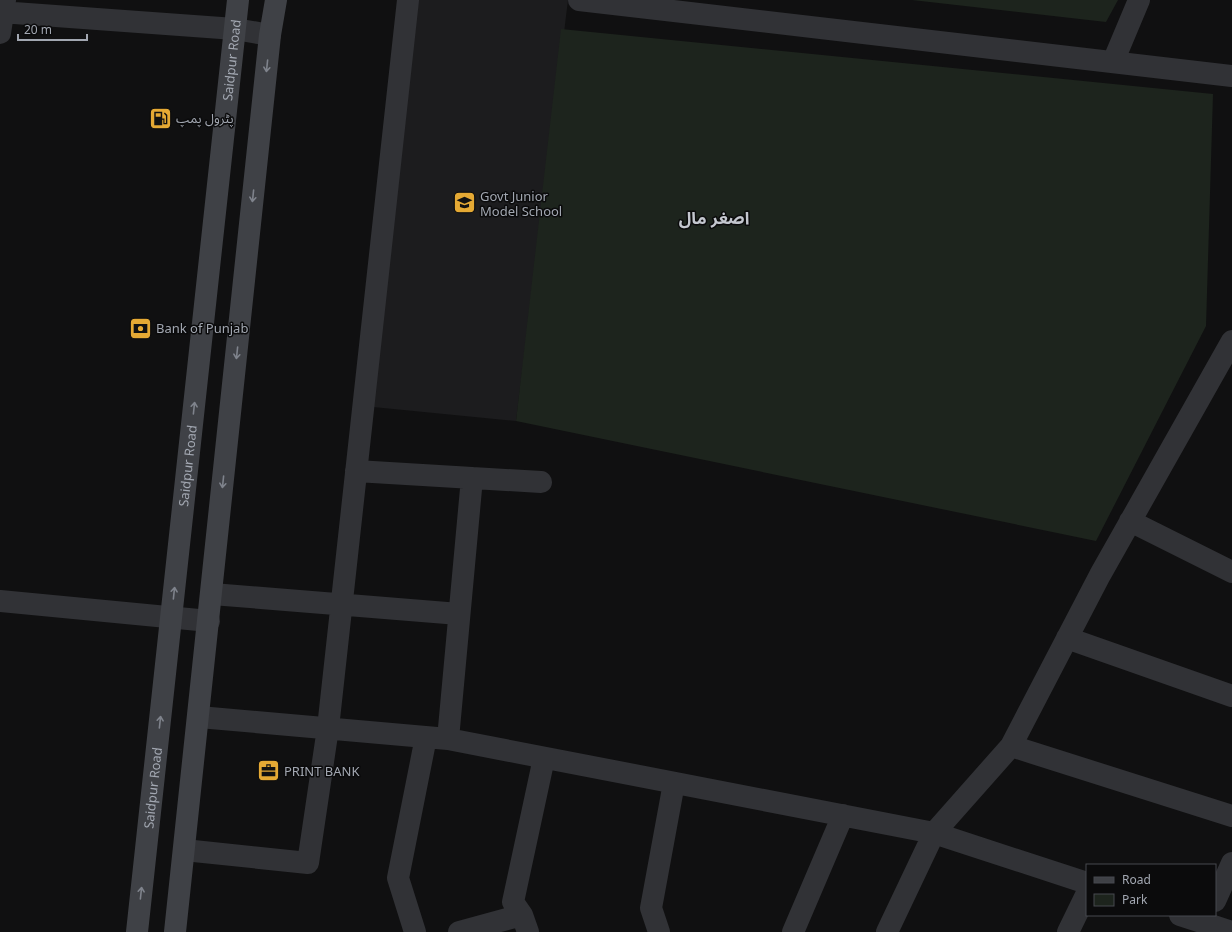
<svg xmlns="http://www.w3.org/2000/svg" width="1232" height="932" font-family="'Noto Sans','Noto Sans Arabic',sans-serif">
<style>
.built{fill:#1c1c1e}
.green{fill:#1d241d}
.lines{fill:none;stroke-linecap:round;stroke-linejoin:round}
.street{stroke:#313236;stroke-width:22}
.secondary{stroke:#3f4146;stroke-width:22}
.oneway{stroke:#7f838c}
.labels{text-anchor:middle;stroke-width:3;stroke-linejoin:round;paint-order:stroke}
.street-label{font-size:13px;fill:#a2a7b1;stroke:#0b0b0c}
.poi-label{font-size:13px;fill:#a2a7b1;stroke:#0b0b0c;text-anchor:start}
.district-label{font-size:17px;font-weight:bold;fill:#c3c6ce;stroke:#0b0b0c}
</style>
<rect width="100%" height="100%" fill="#101011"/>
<!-- built -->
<path class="built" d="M408,0h160l-52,421 -153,-15z"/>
<!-- green -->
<path class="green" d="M912,0h206l-12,22z
M561,29l652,65 -7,232 -110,215 -580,-120z"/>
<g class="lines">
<!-- street -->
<path class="street" d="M579,0l653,76
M0,12l235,17 35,6
M0,33l5,-33
M1113,62l26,-62
M356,471l185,11
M1130,521l102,51
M212,594l247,20
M0,601l209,20
M1067,638l165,58
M199,717l249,22 486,94 153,50
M448,739l24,-261
M1011,746l221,70
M184,850l124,13 20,-135 80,-728
M1215,901l17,-38
M1180,915l52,17
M415,932l-17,-54 28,-141
M459,932l63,-17
M528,932l-6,-17 -9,-13 31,-144
M659,932l-8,-24 23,-125
M793,932l50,-117
M887,932l47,-99 77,-87 89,-171 132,-234
M1068,932l19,-39"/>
<!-- secondary -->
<g class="secondary">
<path id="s1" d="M137,932l101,-932"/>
<path d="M175,932l95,-897 6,-35"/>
</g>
</g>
<!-- one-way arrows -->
<defs><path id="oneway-shaft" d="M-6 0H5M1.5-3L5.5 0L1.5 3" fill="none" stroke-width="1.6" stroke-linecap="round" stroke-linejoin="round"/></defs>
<g class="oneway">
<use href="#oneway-shaft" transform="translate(267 66) rotate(96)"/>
<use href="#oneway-shaft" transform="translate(253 196) rotate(96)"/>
<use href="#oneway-shaft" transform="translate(237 353) rotate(96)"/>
<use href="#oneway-shaft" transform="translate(194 408) rotate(-84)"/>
<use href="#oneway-shaft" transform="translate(223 482) rotate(96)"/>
<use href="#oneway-shaft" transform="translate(174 593) rotate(-84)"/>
<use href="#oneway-shaft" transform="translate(160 722) rotate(-84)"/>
<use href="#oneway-shaft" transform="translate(141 893) rotate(-84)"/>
</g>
<!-- icons -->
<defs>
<symbol id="fuel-square" viewBox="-11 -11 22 22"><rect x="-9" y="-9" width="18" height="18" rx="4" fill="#e5a934" stroke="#0b0b0c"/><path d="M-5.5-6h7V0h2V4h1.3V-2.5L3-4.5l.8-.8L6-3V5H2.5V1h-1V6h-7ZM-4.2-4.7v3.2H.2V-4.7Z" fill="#111"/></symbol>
<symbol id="school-square" viewBox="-11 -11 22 22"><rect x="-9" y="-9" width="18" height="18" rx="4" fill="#e5a934" stroke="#0b0b0c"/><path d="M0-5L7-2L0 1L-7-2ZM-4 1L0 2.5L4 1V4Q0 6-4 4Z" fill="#111"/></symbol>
<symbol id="bank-square" viewBox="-11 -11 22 22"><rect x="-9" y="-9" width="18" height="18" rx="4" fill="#e5a934" stroke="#0b0b0c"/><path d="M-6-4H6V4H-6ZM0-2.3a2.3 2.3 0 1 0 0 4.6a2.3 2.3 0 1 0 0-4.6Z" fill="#111"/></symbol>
<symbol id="office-square" viewBox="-11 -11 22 22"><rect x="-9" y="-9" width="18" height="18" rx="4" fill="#e5a934" stroke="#0b0b0c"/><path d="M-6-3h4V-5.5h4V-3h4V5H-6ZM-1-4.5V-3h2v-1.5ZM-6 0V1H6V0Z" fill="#111"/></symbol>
</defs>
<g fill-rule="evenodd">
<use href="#fuel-square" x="148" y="106" width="25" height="25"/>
<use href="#school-square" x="452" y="190" width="25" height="25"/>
<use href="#bank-square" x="128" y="316" width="25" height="25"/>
<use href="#office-square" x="256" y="758" width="25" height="25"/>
</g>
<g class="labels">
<!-- street labels -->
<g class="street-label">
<text dy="5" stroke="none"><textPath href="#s1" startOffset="877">Saidpur Road</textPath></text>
<text dy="5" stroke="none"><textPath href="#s1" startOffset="469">Saidpur Road</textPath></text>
<text dy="5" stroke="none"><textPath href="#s1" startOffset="145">Saidpur Road</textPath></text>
</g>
<!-- poi labels -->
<g class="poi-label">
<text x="176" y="123">پٹرول پمپ</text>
<text x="480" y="201">Govt Junior<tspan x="480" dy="15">Model School</tspan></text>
<text x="156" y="333">Bank of Punjab</text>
<text x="284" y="776">PRINT BANK</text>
</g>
<!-- district labels -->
<g class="district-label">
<text x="714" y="224">اصغر مال</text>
</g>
</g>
<!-- legend -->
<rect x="1086" y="864" width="130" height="52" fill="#0b0b0c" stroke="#47494e"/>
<rect x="1094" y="877" width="20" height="6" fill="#3f4146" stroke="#47494e"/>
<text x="1122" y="884" font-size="12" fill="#a2a7b1">Road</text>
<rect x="1094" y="894" width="20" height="12" fill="#1d241d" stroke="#47494e"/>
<text x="1122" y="904" font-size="12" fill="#a2a7b1">Park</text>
<!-- scale -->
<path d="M18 34v6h69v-6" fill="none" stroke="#a2a7b1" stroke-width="2"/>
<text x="24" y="34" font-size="12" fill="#a2a7b1" stroke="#0b0b0c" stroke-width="3" paint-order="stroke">20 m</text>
</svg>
